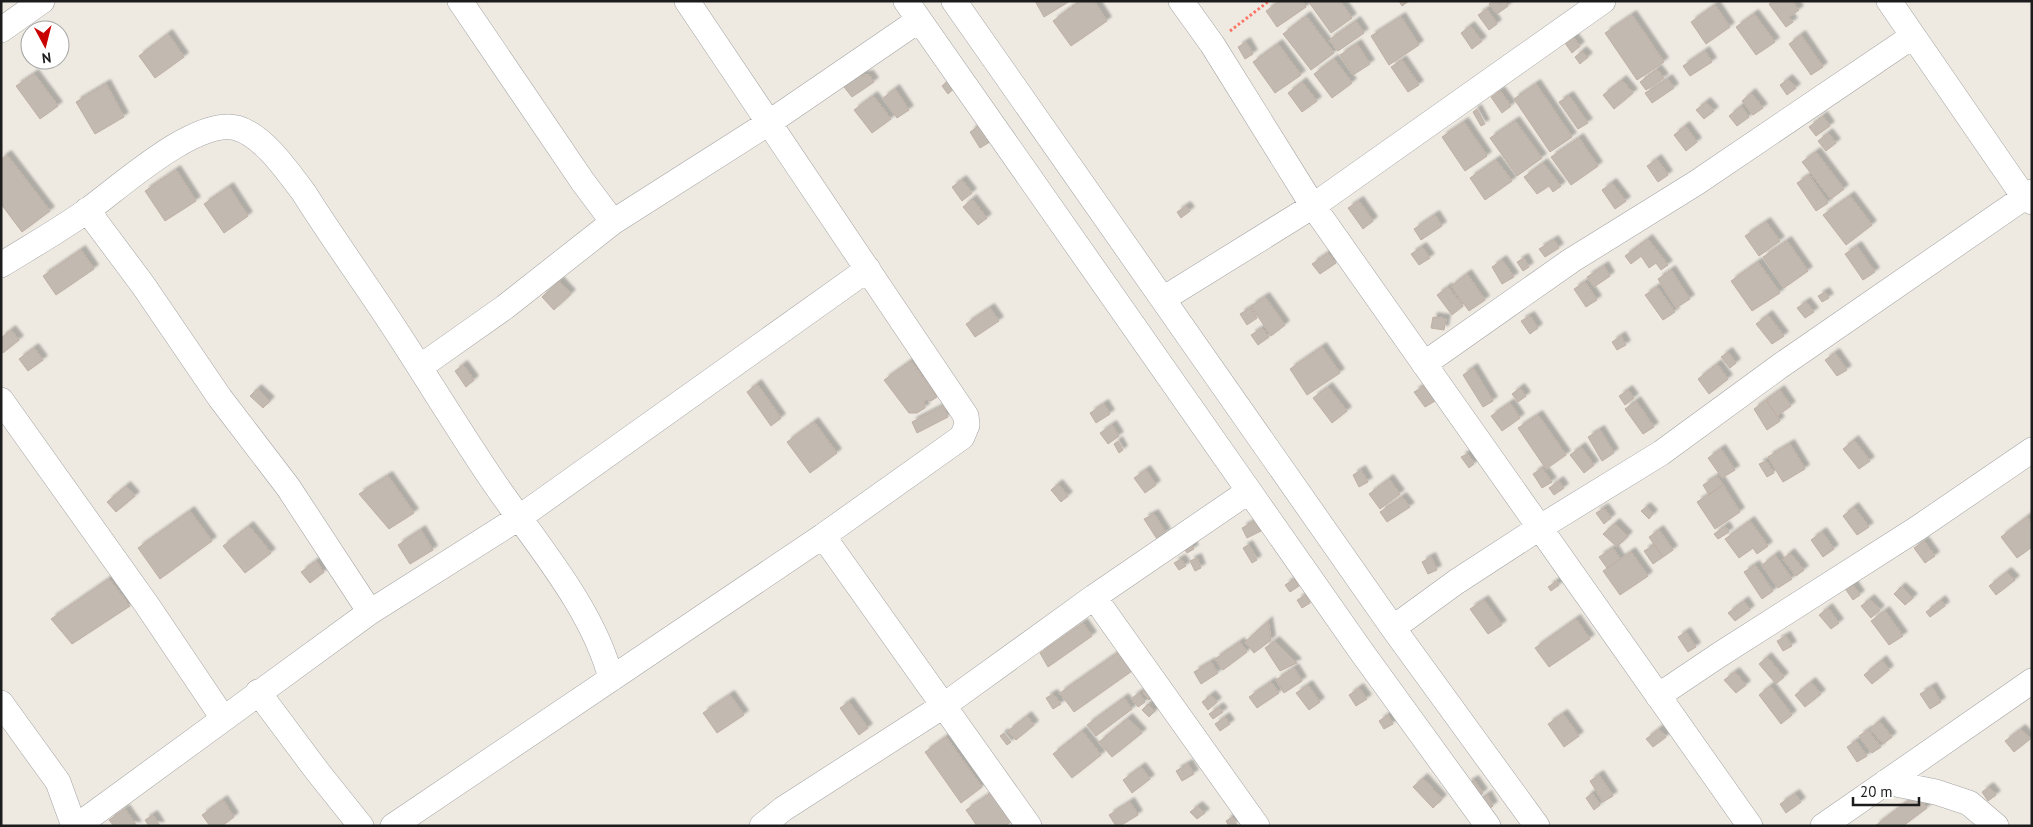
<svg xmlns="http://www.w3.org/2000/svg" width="2033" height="827" font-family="'PT Sans',sans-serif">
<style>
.building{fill:#c2b9b1;stroke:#c0b0a4;filter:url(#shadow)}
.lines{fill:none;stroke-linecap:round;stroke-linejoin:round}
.minor-casing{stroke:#a3a3a3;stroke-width:26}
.path{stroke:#fc7565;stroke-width:3;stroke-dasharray:2.5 2.5;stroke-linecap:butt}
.minor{stroke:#fff;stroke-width:25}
</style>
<defs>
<filter id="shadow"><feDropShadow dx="4.5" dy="-4.5" stdDeviation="1" flood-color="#0004"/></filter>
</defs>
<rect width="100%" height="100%" fill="#eeeae2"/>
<!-- building -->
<path class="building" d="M1035,1h35l-26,16z
M1080,1h14l13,20 -36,25 -18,-25z
M1280,1h22l4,6 -29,20 -11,-16z
M1308,1h32l12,17 -21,15z
M1399,1h10l-7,5z
M1493,1l7,3 5,-3 3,5 -11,8 -8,-10z
M1773,1h19l7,9 -10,7 4,5 -7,5 -17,-23z
M1715,5l15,22 -24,17 -15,-22z
M1487,9l10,15 -8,6 -11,-15z
M1754,14l21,28 -19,13 -20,-28z
M1632,15l32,47 -27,18 -32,-47z
M1306,16l28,37 -23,17 -28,-36z
M1401,17l18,28 -30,20 -18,-29z
M1356,21l8,12 -26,18 -9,-11z
M1470,26l12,15 -10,8 -11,-16z
M168,34l16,23 -29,21 -16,-22z
M1801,35l22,32 -12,8 -22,-31z
M1573,37l7,9 -8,7 -7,-10z
M1246,42l7,12 -8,5 -7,-12z
M1278,44l23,31 -26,18 -22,-31z
M1357,44l13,20 -17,11 -13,-20z
M1582,51l6,6 -8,7 -5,-7z
M1705,51l7,11 -22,14 -7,-10z
M1334,59l18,24 -20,15 -18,-24z
M1402,60l17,25 -11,7 -17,-25z
M1657,69l7,9 -18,12 -6,-8z
M34,74l24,32 -18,13 -24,-33z
M869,75l5,7 -22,15 -8,-10 12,-11z
M952,77l6,8 -10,9 -6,-8z
M1668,79l6,9 -22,15 -7,-10z
M1788,79l8,9 -9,7 -7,-10z
M1622,80l11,13 -19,16 -11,-14z
M1302,82l15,19 -15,11 -14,-19z
M106,84l18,33 -29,17 -19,-32z
M1536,84l36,53 -22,15 -36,-53z
M895,89l14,21 -12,8 -14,-20z
M1500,91l11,15 -9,7 -11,-16z
M1751,93l12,15 -10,7 -11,-14z
M873,96l18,23 -19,14 -18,-23z
M1569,96l19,27 -10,6 -19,-27z
M1706,102l8,9 -10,8 -8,-9z
M1741,106l8,11 -12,9 -8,-10z
M1477,109l8,15 -4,2 -8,-14z
M1823,116l7,10 -14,10 -7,-9z
M1515,121l27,37 -25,18 -27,-38z
M1464,122l23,34 -22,15 -23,-34z
M983,123l10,17 -13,8 -10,-16z
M1685,126l12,16 -11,9 -12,-16z
M1828,133l8,10 -10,8 -8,-10z
M1579,138l19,28 -27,19 -20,-28z
M1816,152l28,37 -13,10 -29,-37z
M7,155l43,56 -28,21 -21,-28v-45z
M1657,159l11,16 -10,7 -11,-16z
M1496,160l16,21 -27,19 -15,-22z
M1543,163l18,23 -8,6 -4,-6 -12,8 -13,-17z
M176,170l20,31 -31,20 -20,-30z
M1809,175l19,28 -12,8 -19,-28z
M962,180l10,13 -10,8 -10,-14z
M1612,183l14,18 -11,8 -13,-19z
M229,187l19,29 -24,17 -20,-29z
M1850,196l22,29 -26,20 -23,-30z
M972,199l15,19 -9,7 -15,-18z
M1359,201l14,20 -10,8 -15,-21z
M1186,206l4,5 -9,7 -4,-6z
M1435,215l7,11 -21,14 -7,-11z
M1766,222l14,19 -21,15 -14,-20z
M1648,239l20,26 -7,5 -5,-7 -7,5 -8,-12 -10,8 -6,-8z
M1554,240l5,8 -14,9 -6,-8z
M1787,241l21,30 -24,17 -21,-31z
M1857,246l18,26 -12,8 -18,-26z
M1422,247l8,11 -11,7 -8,-11z
M81,250l13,19 -38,26 -13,-19z
M1328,253l8,10 -16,11 -8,-10z
M1524,258l5,9 -6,4 -6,-9z
M1502,260l12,17 -12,7 -10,-17z
M1758,262l22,31 -28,18 -21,-30z
M1604,266l6,10 -16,11 -7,-10z
M1671,270l19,29 -14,9 -18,-29z
M1467,274l18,26 -16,11 -18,-25z
M559,281l12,13 -17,16 -12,-13z
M1585,282l12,18 -11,7 -12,-18z
M1448,287l15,19 -11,9 -15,-20z
M1657,287l18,25 -12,8 -18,-25z
M1825,292l4,6 -7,4 -4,-6z
M1265,297l20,28 -14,11 -20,-30z
M1806,302l8,10 -9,6 -8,-10z
M990,308l9,13 -24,16 -9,-13z
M1250,308l7,10 -10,7 -7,-11z
M1768,315l16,21 -12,8 -16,-20z
M1530,316l8,12 -8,6 -9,-13z
M1433,317l13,2 -2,11 -13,-2z
M1262,328l7,9 -11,8 -7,-10z
M11,330l8,10 -16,13 -2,-2v-13z
M1621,336l5,9 -9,5 -5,-8z
M1322,347l18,26 -33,22 -17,-26z
M34,348l9,12 -15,11 -9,-12z
M1728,352l8,11 -6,5 -9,-11z
M1835,353l12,17 -10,6 -12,-16z
M911,361l26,36 -6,4 -7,-1 1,8 -8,5h-8l-25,-33z
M1717,364l11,15 -19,15 -11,-15z
M463,365l11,15 -8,7 -11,-16z
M1473,368l20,33 -10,6 -20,-32z
M757,384l24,34 -10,8 -24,-34z
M1424,386l11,15 -10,6 -11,-15z
M1328,387l19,24 -15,12 -19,-25z
M1520,388l6,8 -8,6 -6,-8z
M257,389l13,12 -7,7 -13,-12z
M1628,390l6,8 -9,7 -6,-9z
M1780,390l11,16 -14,10 -11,-16z
M1766,400l14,21 -13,9 -13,-21z
M1636,401l18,26 -11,7 -18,-25z
M1510,403l10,15 -18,13 -11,-15z
M1104,404l6,10 -14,9 -6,-10z
M943,406l5,11 -31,16 -5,-11z
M1538,415l28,40 -20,14 -28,-41z
M814,422l23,31 -27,20 -23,-31z
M1112,425l7,11 -11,8 -8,-11z
M1600,430l14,23 -12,8 -14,-24z
M1854,440l16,21 -11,8 -16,-20z
M1118,441l5,9 -4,3 -5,-9z
M1790,444l15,25 -22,13 -15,-25z
M1581,447l13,18 -10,8 -14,-18z
M1721,449l14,21 -13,8 -14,-20z
M1467,454l7,10 -5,4 -8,-11z
M1766,461l8,12 -7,4 -8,-13z
M1542,468l10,14 -10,6 -9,-14z
M1146,470l10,15 -11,8 -11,-15z
M1361,470l7,12 -9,5 -6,-12z
M388,476l26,37 -25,16 -30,-35z
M1717,476l6,9 -14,10 -6,-10z
M1389,479l11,15 -20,15 -11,-15z
M1559,481l5,7 -10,7 -5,-7z
M1058,484l10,12 -7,6 -10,-12z
M1723,485l17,27 -25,17 -18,-27z
M126,486l9,10 -19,16 -9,-10z
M1402,497l8,10 -23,15 -7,-10z
M1646,507l7,7 -4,5 -8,-8z
M1854,507l15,20 -12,8 -14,-19z
M1604,508l7,10 -7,6 -8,-11z
M190,511l22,30 -52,38 -22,-31z
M1154,514l12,19 -9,6 -13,-20z
M2027,517l5,7v23l-15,11 -16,-21z
M1255,521l6,10 -14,7 -5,-10z
M1750,521l18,25 -11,8 -4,-6 -14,10 -14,-19z
M1615,523l13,13 -11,11 -14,-13z
M249,526l22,27 -26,20 -22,-27z
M1725,526l4,6 -11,7 -4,-5z
M421,530l12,20 -23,14 -12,-19z
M1659,530l14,20 -10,7 -14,-20z
M1822,532l12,17 -11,8 -12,-17z
M1924,541l11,15 -10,7 -11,-15z
M1190,543l4,6 -7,4 -4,-6z
M1248,545l9,15 -5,3 -9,-15z
M1654,545l9,12 -10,7 -9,-13z
M1613,548l7,11 -13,9 -8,-11z
M1631,552l17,24 -28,19 -17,-24z
M1790,553l14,17 -8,6 -13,-17z
M1775,555l17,24 -14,9 -16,-23z
M1431,557l6,13 -9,4 -6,-12z
M1197,558l4,10 -6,3 -5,-10z
M1181,559l5,7 -7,4 -5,-7z
M316,561l8,11 -14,11 -9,-11z
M1755,565l18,26 -11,8 -18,-27z
M2007,572l8,8 -19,15 -7,-9z
M109,579l21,27 -58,38 -21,-25z
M1294,579l5,7 -9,6 -5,-7z
M1557,581l2,4 -8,6 -3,-4z
M1853,585l7,10 -7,5 -7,-10z
M1901,587l12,11 -8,7 -11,-11z
M1306,595l4,8 -8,5 -5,-8z
M1870,599l10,11 -9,8 -10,-12z
M1484,600l18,25 -14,9 -18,-25z
M1941,600l4,6 -15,11 -4,-5z
M1744,601l6,9 -15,11 -7,-8z
M1828,608l11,15 -8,6 -12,-14z
M1885,611l18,25 -14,9 -18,-24z
M1576,619l14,20 -41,28 -14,-19z
M1268,621l3,19 -17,13 -9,-11z
M1083,623l9,13 -44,31 -8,-14z
M1686,632l10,15 -8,5 -10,-15z
M1786,636l6,10 -9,5 -6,-10z
M1275,641l22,22 -17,8 -15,-23z
M1240,642l7,10 -24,18 -8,-11z
M1119,652l13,19 -58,41 -14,-19z
M1767,657l17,20 -8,7 -17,-20z
M1882,660l7,10 -17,14 -8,-9z
M1211,662l7,11 -17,11 -7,-12z
M1294,668l8,13 -18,12 -8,-13z
M1735,672l11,13 -10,8 -12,-13z
M1271,682l8,11 -22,15 -8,-11z
M1811,682l10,12 -16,13 -10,-12z
M1308,685l12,17 -11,8 -13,-17z
M1770,686l22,29 -11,9 -22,-29z
M1932,687l9,15 -11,7 -10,-15z
M1359,688l8,11 -11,7 -7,-11z
M1147,689l7,7 -5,4 -7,-7z
M1139,693l6,9 -7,5 -6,-9z
M1053,694l8,10 -8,5 -7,-11z
M730,695l14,20 -27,18 -14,-20z
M1211,695l6,7 -9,8 -6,-8z
M1124,698l8,11 -36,27 -9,-11z
M849,702l19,26 -9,7 -19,-27z
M1148,704l7,7 -6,6 -7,-7z
M1219,707l4,5 -10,7 -4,-5z
M1563,714l16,22 -15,11 -16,-23z
M1388,715l5,9 -9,5 -5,-8z
M1027,716l7,9 -18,15 -8,-9z
M1225,717l5,7 -10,7 -5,-7z
M1128,718l14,15 -30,24 -13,-15z
M1879,721l13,16 -9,7 -13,-15z
M1659,729l7,8 -13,10 -7,-8z
M2021,729l9,10 -16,13 -9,-11z
M1868,730l13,17 -9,6 -13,-17z
M1082,731l19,24 -29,23 -19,-24z
M1004,733l7,9 -4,3 -7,-9z
M946,737l36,50 -21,16 -36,-51z
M1856,741l11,15 -10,6 -10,-15z
M1188,764l6,10 -12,7 -6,-10z
M1141,767l9,12 -18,14 -9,-13z
M1599,775l14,21 -10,6 -13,-21z
M1423,778l19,21 -9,9 -20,-21z
M1474,780l9,13 -7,5 -9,-14z
M1989,787l7,8 -8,6 -6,-9z
M991,793l20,29 -6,4h-28l-11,-16z
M1592,793l8,12 -6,5 -8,-12z
M1795,794l6,8 -15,11 -6,-9z
M1917,794l10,14 -24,18h-28z
M1487,795l6,11 -9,6 -6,-11z
M223,800l11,17 -12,9h-12l-8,-11z
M1130,802l8,13 -18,11h-4l-7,-11z
M1198,806l7,7 -8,6 -7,-7z
M125,809l12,17h-23l-5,-6z
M153,815l7,11h-11l-4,-6z
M1232,817l5,8 -2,1h-6l-3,-5z"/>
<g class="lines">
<defs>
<path id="minor" d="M460,1l123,181 30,40
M906,1l455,650 127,175
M954,1l439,627 144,198
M1181,1l31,43 101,162 437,620
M1889,1l135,196 8,5
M1,30l41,-29
M87,210l56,75 77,113 68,89 82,125
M1,265c29,-18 59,-35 87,-55 32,-23 108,-93 149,-82 27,8 51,44 67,65 29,46 61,90 91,136 32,49 63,100 96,149 41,61 102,129 120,201
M1163,299l150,-93 290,-205
M1424,364l148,-104 124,-77 217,-147
M420,367l85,-60 108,-85 157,-100 149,-102
M1,400l146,205 76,113
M823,536l206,290
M1094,597l163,229
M1393,628l63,-46 83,-54 122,-75 119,-87 252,-174
M258,692l59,79 44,55
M1658,696l61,-41 199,-127 114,-78
M1,703l57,79 16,44
M1886,782l50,10 33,11 27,23
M77,826l293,-214 150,-95 348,-248
M393,826l430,-290 139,-99 5,-12 -1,-9 -279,-415
M762,826l21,-17 160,-103 151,-109 155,-106
M1823,826l209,-145"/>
</defs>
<!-- minor casing -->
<use href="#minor" class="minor-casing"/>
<!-- path -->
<path class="path" d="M1230,31l39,-30"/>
<!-- minor -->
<use href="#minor" class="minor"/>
</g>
<!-- border -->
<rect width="2033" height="827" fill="none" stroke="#1c1c1c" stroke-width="5"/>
<!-- north arrow -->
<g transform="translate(45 45) rotate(173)"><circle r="24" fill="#ffffff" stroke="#a4a4a4"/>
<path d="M0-4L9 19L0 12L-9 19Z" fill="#c90100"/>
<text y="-8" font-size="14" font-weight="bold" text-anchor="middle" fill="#1c1c1c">N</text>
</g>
<!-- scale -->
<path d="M1853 797v8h66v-8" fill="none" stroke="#1c1c1c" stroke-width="2.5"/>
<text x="1860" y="797" font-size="15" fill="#1c1c1c" stroke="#ffffff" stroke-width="4" paint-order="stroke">20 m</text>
</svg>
